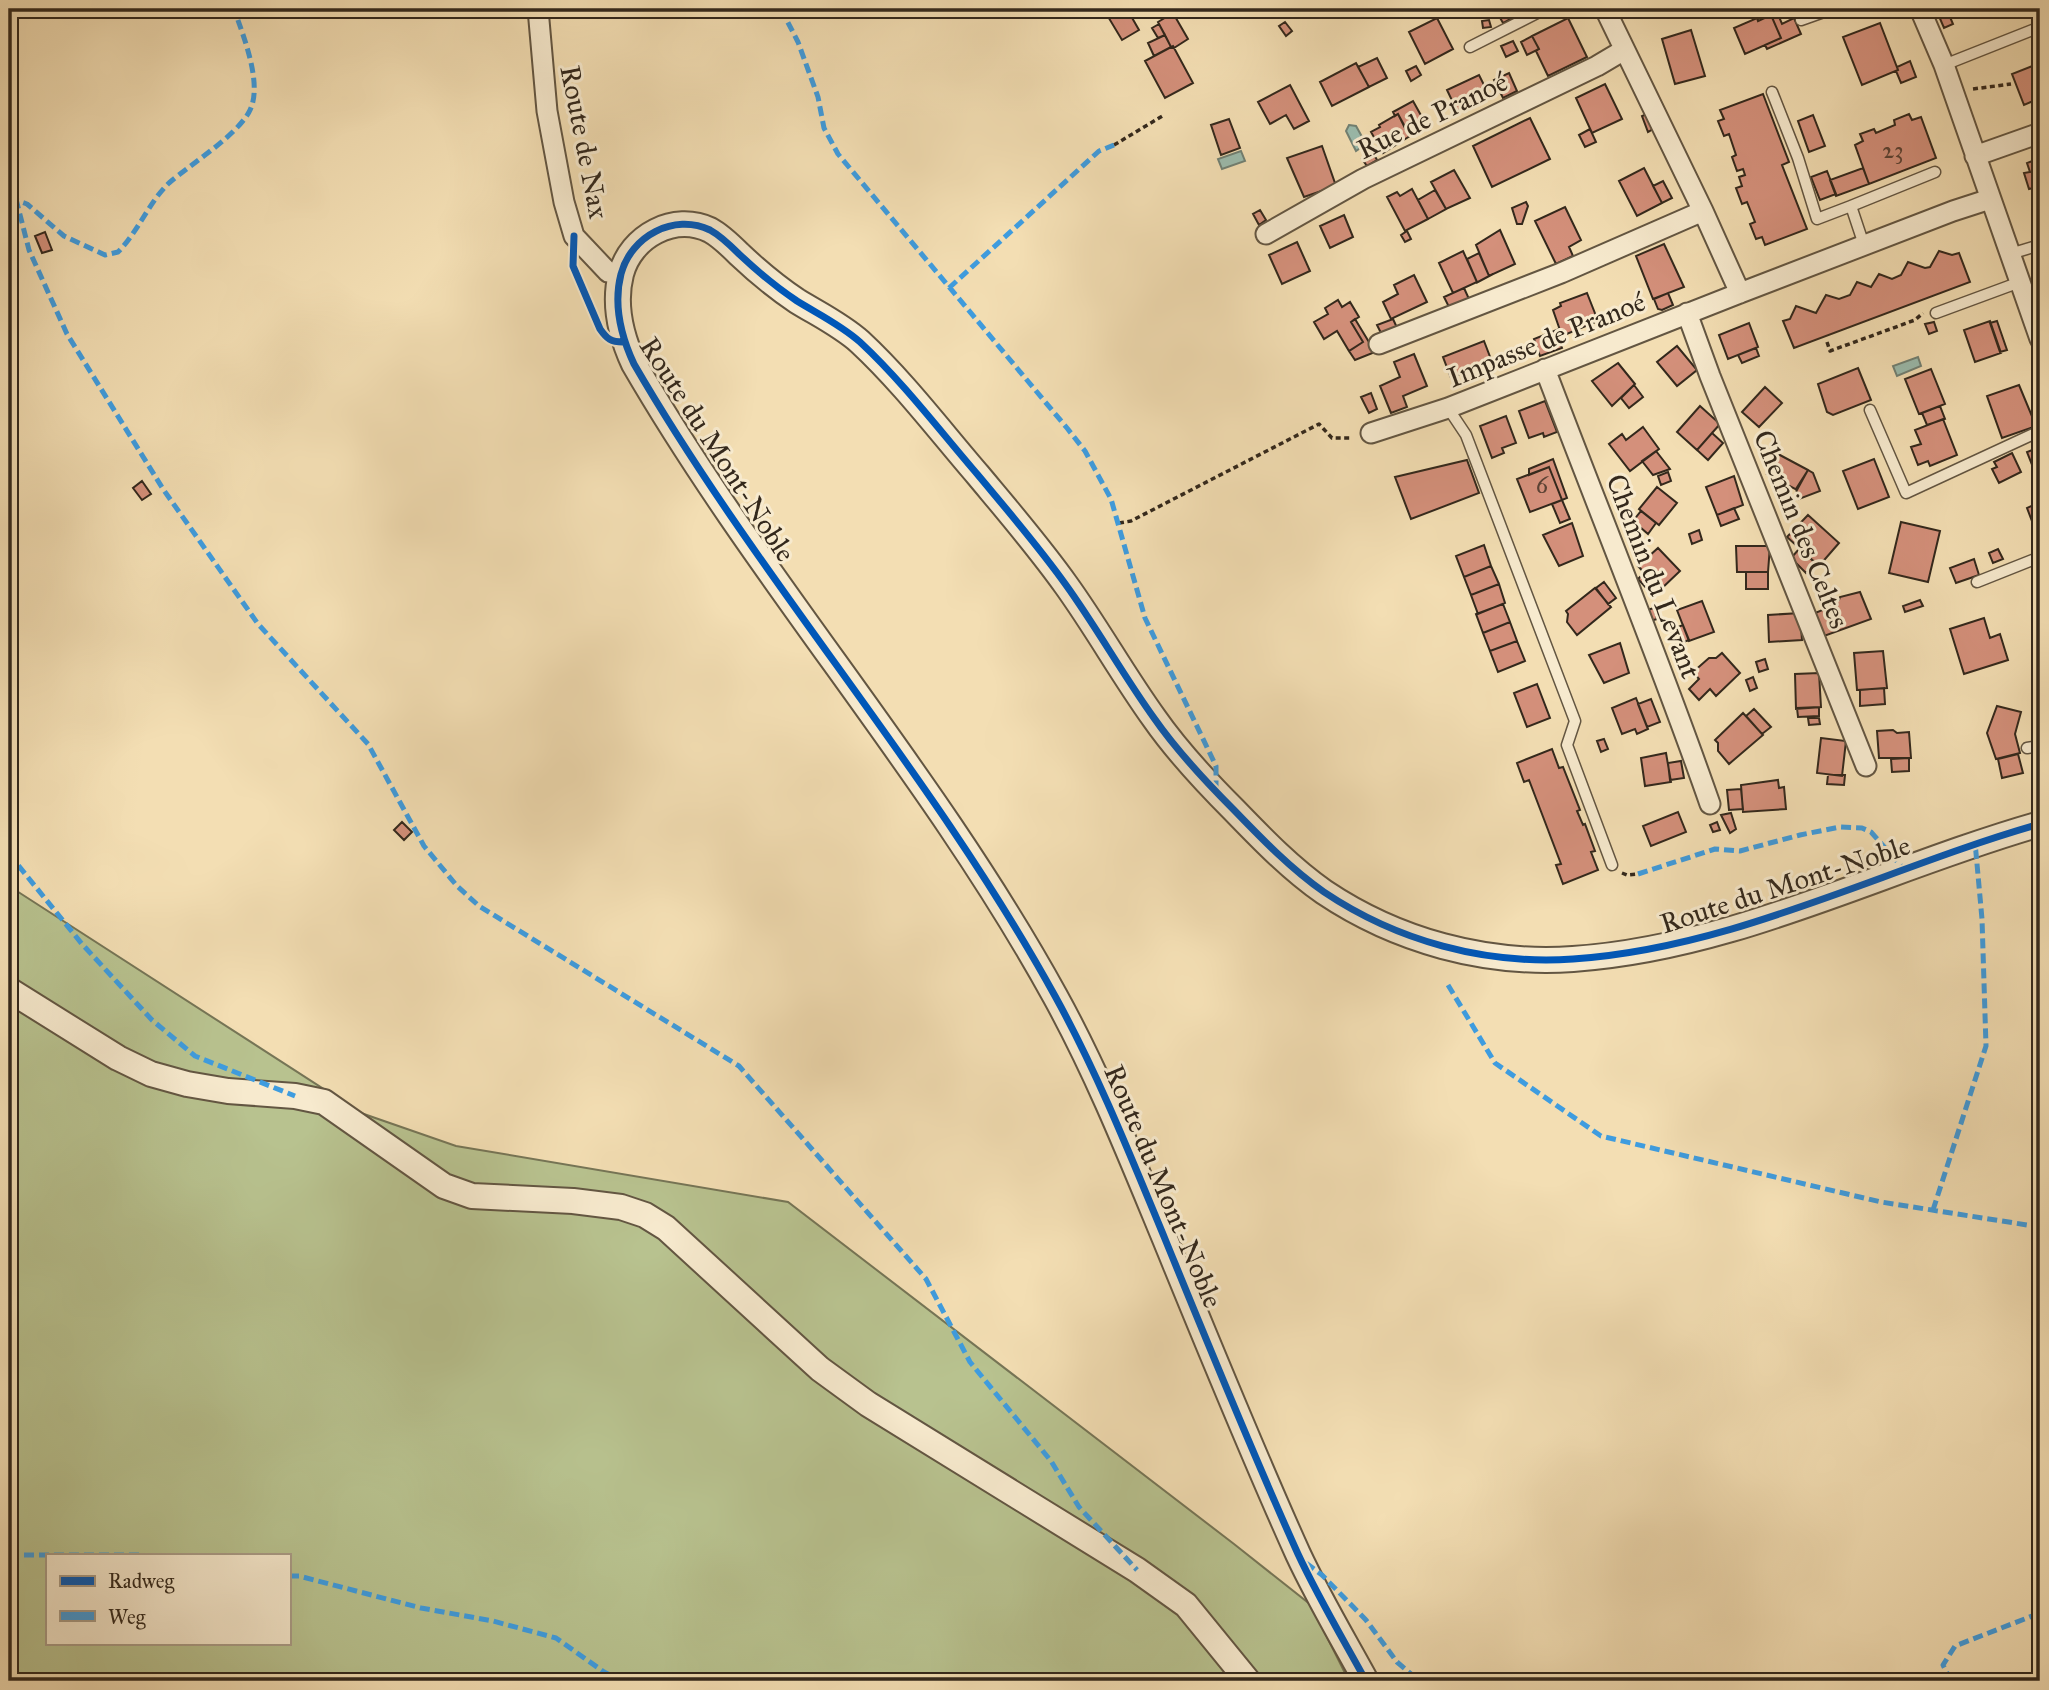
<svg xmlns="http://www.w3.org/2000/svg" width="2049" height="1690" font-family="'IM FELL Great Primer',serif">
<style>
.green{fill:#b8c28f;stroke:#767556;stroke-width:2;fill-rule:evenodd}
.water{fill:#9bbcae;stroke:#718174;stroke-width:2}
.building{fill:#d4907b;stroke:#33281c;stroke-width:2}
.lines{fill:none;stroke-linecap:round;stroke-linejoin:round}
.service-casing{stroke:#635642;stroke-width:13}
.minor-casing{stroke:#635642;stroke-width:23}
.tertiary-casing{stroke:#635642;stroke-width:28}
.path{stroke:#33281c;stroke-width:3.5;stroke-dasharray:5 3.5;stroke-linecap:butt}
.service{stroke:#f7eace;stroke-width:10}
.minor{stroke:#f7eace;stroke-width:19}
.tertiary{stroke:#f7eace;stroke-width:24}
.quiet{stroke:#3e9cdf;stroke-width:5;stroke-dasharray:10 5;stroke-linecap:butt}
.cycleway-casing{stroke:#f7eace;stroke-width:11}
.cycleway{stroke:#0057b8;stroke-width:7}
.labels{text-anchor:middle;stroke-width:6;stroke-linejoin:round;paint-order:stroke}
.number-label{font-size:24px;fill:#5b4234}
.street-label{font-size:28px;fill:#33281c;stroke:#f7eace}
</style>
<rect width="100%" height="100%" fill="#f3deb3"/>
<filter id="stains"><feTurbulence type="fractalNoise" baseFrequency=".00286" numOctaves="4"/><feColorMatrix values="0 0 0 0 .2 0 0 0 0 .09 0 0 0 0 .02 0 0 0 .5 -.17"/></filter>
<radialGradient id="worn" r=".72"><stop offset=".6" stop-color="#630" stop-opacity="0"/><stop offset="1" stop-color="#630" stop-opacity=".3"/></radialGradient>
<!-- green -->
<path class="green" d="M9,886l352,227 95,33 332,56 446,342 77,61 38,76h-1340zM47,1555h242v88h-242z"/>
<!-- water -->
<path class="water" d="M1349,125l7,1 10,18 -10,7 -10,-20z
M1241,151l4,10 -23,8 -4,-10z
M1918,357l3,9 -24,10 -4,-10z"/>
<!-- building -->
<path class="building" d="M1118,9h9l12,21 -17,10 -15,-25z
M1495,9h33l-25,14z
M1947,10l6,14 -9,4 -6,-14z
M1777,12l5,12 12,-6 7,16 -34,15 -2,-4 16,-7 -10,-23z
M1173,13l15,26 -14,9 -3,-1 -13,-25z
M1771,15l10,23 -36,16 -11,-26 23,-10 1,3z
M1437,18l16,31 -28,15 -16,-32z
M1568,18l19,39 -39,19 -12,-25 3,-2 -7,-13z
M1489,20l2,7 -8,1 -1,-7z
M1285,22l7,9 -6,5 -7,-10z
M1880,23l18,47 -36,15 -19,-48z
M1159,24l6,11 -7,3 -6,-10z
M1691,30l14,46 -30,8 -13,-45z
M1165,35l6,12 -17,9 -6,-13z
M1532,36l7,13 -12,6 -6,-13z
M1513,41l5,10 -12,6 -5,-11z
M1173,46l20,37 -28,15 -20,-37z
M1377,58l10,20 -18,9 -11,-20z
M1910,61l6,16 -15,6 -5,-12 2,-1 -1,-3z
M1356,63l13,24 -37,19 -12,-24z
M2040,63v35l-16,7 -12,-31z
M1416,66l5,9 -10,6 -5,-10z
M1509,73l8,18 -14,7 -9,-18z
M1479,75l10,20 -32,16 -10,-21z
M1605,84l17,35 -30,14 -16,-35z
M1290,85l19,36 -15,8 -8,-14 -16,9 -12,-22z
M1763,94l26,68 -7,3 25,64 -42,16 -3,-8 -6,2 -6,-15 5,-2 -8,-20 -5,2 -6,-16 6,-2 -3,-9 6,-2 -2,-6 -6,2 -5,-14 4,-2 -7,-21 -5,2 -6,-15 6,-2 -4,-9z
M1413,101l10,18 -17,11 -8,-16 -3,2 -2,-4z
M1398,114l12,22 -27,17 -12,-21 9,-5 -1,-2z
M1647,114l6,15 -5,3 -6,-16z
M1909,114l3,6 9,-3 15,41 -67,26 -14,-39 8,-4 -3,-7 14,-5 2,4 19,-8 -1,-5z
M1813,115l12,31 -16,6 -11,-31z
M1530,118l20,41 -58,28 -19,-41z
M1229,119l11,29 -19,7 -10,-30z
M1590,129l6,13 -11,5 -6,-12z
M1322,146l14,40 -32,11 -17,-39z
M1373,153l4,7 -10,6 -5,-7z
M2040,158v65l-7,-35 -4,1 -5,-16 6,-1 -3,-9z
M1644,168l18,35 -25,13 -18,-35z
M1863,168l6,16 -33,12 -6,-16z
M1454,170l16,28 -24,11 -15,-27z
M1827,171l9,23 -16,6 -9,-23z
M1663,181l9,17 -10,5 -9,-17z
M1412,189l16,30 -23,12 -18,-34 10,-5 3,4z
M1435,190l11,19 -18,10 -10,-19z
M1526,202l2,4 -6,18h-5l-5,-16z
M1565,207l16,33 -12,7 4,9 -17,8 -21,-43z
M1260,210l6,10 -7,5 -6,-11z
M1344,215l9,22 -23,11 -10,-22z
M1500,230l15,34 -26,12 -13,-31z
M1407,231l4,8 -6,3 -4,-7z
M45,232l7,18 -10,3 -7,-17z
M1297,242l13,29 -28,13 -13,-29z
M1664,244l20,43 -31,12 -17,-43z
M1463,251l14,31 -24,11 -14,-30z
M1939,251l13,4 7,-2 11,29 -176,66 -11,-27 7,-2 6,-13 20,7 10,-18 13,4 11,-4 7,-13 14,5 8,-13 13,5 9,-4 7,-13 17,6 5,-1z
M1479,253l10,23 4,-2 -17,9 1,-1 -10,-23z
M1414,275l13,27 -36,17 -8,-17 15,-8 -4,-9z
M1464,288l5,11 -19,10 -6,-12z
M1587,293l11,28 -36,15 -9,-26 8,-4 -1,-3z
M1668,293l5,12 -11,5 -4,-1 -4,-10z
M1338,300l4,7 8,-5 9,15 -8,5 12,20 -14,9 -12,-20 -13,8 -10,-17 14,-8 -3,-6z
M1355,319l20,33 -20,8 -6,-9 14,-9 -12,-20z
M1393,319l6,13 -15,7 -7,-14z
M1990,321l11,32 -26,9 -11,-32z
M1997,321l10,29 -7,2 -10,-29z
M1934,322l3,9 -8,3 -4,-10z
M1749,323l9,24 -30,12 -9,-24z
M1559,329l3,7 -4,2 4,10 -22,8 -6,-17z
M1484,341l8,21 -41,16 -8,-21z
M1677,346l20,24 -20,16 -20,-24z
M1756,348l3,8 -17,7 -4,-8z
M1414,354l13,32 -24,10 4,11 -16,6 -11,-27 20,-9 -6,-15z
M1618,363l17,21 -23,22 -20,-25z
M1858,368l13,32 -38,15 -6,-3 -9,-28z
M1931,369l14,35 -26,10 -14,-35z
M1634,385l9,12 -14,11 -8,-10z
M2019,385l17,41 -34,12 -15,-42z
M1765,387l17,16 -23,24 -17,-15z
M1371,393l6,16 -8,4 -8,-16z
M1545,401l12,31 -13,5 -1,-4 -14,5 -10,-27z
M1700,406l20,18 -23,26 -20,-18z
M1940,406l5,13 -18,6 -5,-12z
M1506,416l10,27 -14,5 2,5 -12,5 -12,-32z
M1943,419l14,36 -27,11 -2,-5 -10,4 -7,-18 10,-3 -6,-14z
M1643,427l16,22 -29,22 -21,-27 13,-10 4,6z
M1712,433l11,10 -15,17 -11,-10z
M2040,447v33h-2l-11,-28z
M1656,451l14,18 -17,6 -11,-14z
M2012,453l9,19 -22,11 -7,-14 5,-2 -3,-5z
M1778,454l30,16 -11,20 -30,-16z
M1553,459l14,39 -5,2 -13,-33 -20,8v-6z
M1874,459l15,38 -31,12 -15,-38z
M1467,460l12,33 -68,26 -16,-42z
M1549,467l13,33 -32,12 -13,-33z
M1808,470l5,3 7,18 -21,8 -3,-10z
M1668,472l3,9 -10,4 -3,-9z
M1734,476l9,29 -26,10 -11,-28z
M142,481l9,13 -9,6 -9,-12z
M1657,487l20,16 -18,22 -20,-16z
M1562,500l8,19 -10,4 -8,-19z
M2040,502v34l-2,1 -11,-29z
M1734,508l5,11 -18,7 -4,-11z
M1641,511l15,12 -8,11 -15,-13z
M1808,515l31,28 -20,23 -32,-29z
M1901,522l39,9 -12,51 -39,-9z
M1572,523l11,33 -24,10 -16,-31z
M1699,530l3,10 -10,4 -3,-10z
M1484,545l7,21 -27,11 -8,-21z
M1736,546h34l-2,26h-31z
M1658,548l22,23 -20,19 -22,-24z
M1800,548l15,15 -9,10 -15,-15z
M1998,549l5,10 -10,4 -4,-10z
M1974,559l5,16 -23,8 -6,-15z
M1491,566l8,18 -28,11 -7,-18z
M1746,572h22v17h-22z
M1644,573l12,13 -6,6 -12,-13z
M1604,582l12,16 -8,6 -12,-16z
M1499,584l6,19 -27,11 -7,-19z
M1595,588l16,19 -34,28 -10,-13 1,-8 -2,-3z
M1860,592l11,27 -47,17 -9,-23 15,-6 -1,-3 10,-4 1,-3z
M1920,600l3,6 -18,6 -2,-6z
M1702,601l12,31 -25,9 -12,-31z
M1503,604l7,18 -27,11 -7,-19z
M1654,608l3,11 -7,2 -3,-11z
M1800,613l2,27 -33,2 -1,-27z
M1984,618l6,20 10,-4 8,26 -44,14 -14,-45z
M1510,622l7,19 -27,10 -7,-18z
M1683,625l6,15 -13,5 -6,-15z
M1517,641l8,20 -27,11 -8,-21z
M1620,643l9,30 -25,10 -15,-28z
M1883,651l4,37 -30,2 -3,-37z
M1722,653l18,20 -24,23 -6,-7 -11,11 -10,-11 10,-10 -6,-7 16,-14h7z
M1765,659l3,10 -9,3 -3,-10z
M1819,673l2,34 -25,2 -1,-35z
M1753,677l4,11 -7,3 -4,-11z
M1537,684l13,34 -23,9 -13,-34z
M1884,688l1,16 -25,2v-16z
M1636,698l12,31 -11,5 -2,-5 -13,5 -10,-26z
M1651,699l9,23 -13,5 -9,-23z
M1997,706l24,6 -6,22 5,19 -24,6 -9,-26z
M1819,707v9l-21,1 -1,-9z
M1754,709l17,18 -9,7 -16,-18z
M1743,713l20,22 -34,29 -11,-13v-8l-3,-3z
M1808,718h11l1,6 -11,1z
M1893,730l4,3 12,-1 2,26h-32l-2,-27z
M1821,738l25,3 -4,35 -25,-3z
M1604,739l4,10 -7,3 -4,-11z
M1552,749l7,19 4,-1 17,43 -3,1 6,14 2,-1 10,27 -4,1 7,18 -35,14 -7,-19 5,-1 -32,-84 -5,2 -7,-19z
M1666,753l5,29 -26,4 -4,-28z
M2018,754l5,19 -21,5 -4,-19z
M1909,758v13l-17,1 -1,-13z
M1681,761l3,17 -14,2 -2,-17z
M1828,775h17l-1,10 -17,-1z
M1778,780l1,8 5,-1 2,22 -43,3 -2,-27z
M1741,789l2,20 -14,1 -2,-20z
M1678,812l8,20 -35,14 -8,-20z
M1731,813l5,16 -6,4 -9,-18z
M402,822l10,10 -8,8 -10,-10z
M1717,822l3,8 -7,2 -3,-7z"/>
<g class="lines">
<defs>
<path id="service" d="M1801,20l31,-11
M1470,47l75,-38
M1944,65l96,-38
M1772,92l26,66 19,61 34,-13 13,39
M1851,206l84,-34
M2010,254l30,-9
M1936,313l84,-31
M1448,408l18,27 109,286 -8,24 45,120
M1870,410l36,83 134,-62
M1977,582l63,-25
M2027,748l13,-2"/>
<path id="minor" d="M538,9l9,102 17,91 10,34 34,36
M1605,9l98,202 37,82
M1920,9l24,56 96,274
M1975,156l65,-23
M1266,234l97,-55 234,-113 27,-16
M1687,313l23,63 156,390
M1379,344l182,-71 142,-62
M1545,369c55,145 114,289 165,435
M1371,433l77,-25 292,-115 213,-82 37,-12"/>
<path id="tertiary" d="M9,990l109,68 33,16 36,10 41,7 67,5 29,6 120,84 28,10 101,5 48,6 24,8 21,13 154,141 48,35 269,166 49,35 62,76
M1366,1681c-23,-42 -48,-84 -68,-127 -47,-104 -90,-210 -133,-315 -34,-82 -67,-165 -110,-243 -122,-222 -294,-413 -421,-632 -13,-28 -21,-59 -13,-90 10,-38 53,-61 89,-44 11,6 20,15 29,24 18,17 37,33 58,47 21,13 44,24 63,41 43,40 80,89 118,133 30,36 61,72 88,110 31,43 57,90 88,133 23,33 51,63 80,92 28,29 57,59 90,82 73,49 161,73 249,67 163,-11 312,-91 467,-135"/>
</defs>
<!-- service casing -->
<use href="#service" class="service-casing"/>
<!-- minor casing -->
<use href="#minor" class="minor-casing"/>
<!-- tertiary casing -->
<use href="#tertiary" class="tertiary-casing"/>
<!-- path -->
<path class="path" d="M1973,89l38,-5
M1114,145l50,-30
M1827,342l3,9 85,-31 8,-7
M1119,523l12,-2 188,-97 13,14h20
M1622,873l5,2 11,-1"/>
<!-- service -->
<use href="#service" class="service"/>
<!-- minor -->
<use href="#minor" class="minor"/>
<!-- tertiary -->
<use href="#tertiary" class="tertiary"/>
<!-- quiet -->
<path class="quiet" d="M781,9l17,33 20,55 6,31 14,26 229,274 18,23 26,48 34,119 71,148v26
M9,198l18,6 37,32 41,19 13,-3c20,-20 31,-50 51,-69 22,-19 67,-47 80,-71 15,-26 -6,-77 -15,-103
M16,199l13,51 38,84 96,155 95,135 110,120 56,102 33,40 22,20 260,160 187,213 44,83 81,99 28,46 58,63
M949,288l150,-137 15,-6
M9,854l73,90 70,76 43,36 100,40
M1638,874l77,-25 25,2 60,-16 40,-8 22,1 9,4 32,36
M1448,985l47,78 106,73 280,66 159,25
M1933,1210l53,-164 -4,-127 -7,-77
M9,1555h131
M1306,1563l16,12 44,45 31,42 22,19
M289,1576h10l122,32 72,13 63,17 48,34 18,9
M1951,1681l-8,-16 12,-19 85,-33"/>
<defs>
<path id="cycleway" d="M574,236l-1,30 27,63c7,10 11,13 23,13
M1366,1681c-23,-42 -48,-84 -68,-127 -47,-104 -90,-210 -133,-315 -34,-82 -67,-165 -110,-243 -122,-222 -294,-413 -421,-632 -13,-28 -21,-59 -13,-90 10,-38 53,-61 89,-44 11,6 20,15 29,24 18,17 37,33 58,47 21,13 44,24 63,41 43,40 80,89 118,133 30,36 61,72 88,110 31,43 57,90 88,133 23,33 51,63 80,92 28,29 57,59 90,82 73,49 161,73 249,67 163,-11 312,-91 467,-135"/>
</defs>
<!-- cycleway casing -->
<use href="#cycleway" class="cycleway-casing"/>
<!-- cycleway -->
<use href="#cycleway" class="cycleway"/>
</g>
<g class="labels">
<!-- number labels -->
<g class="number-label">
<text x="1893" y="158">23</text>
<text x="1542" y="493">6</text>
</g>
<!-- street labels -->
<g class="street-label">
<text transform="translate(1432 115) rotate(-26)" y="10">Rue de Pranoé</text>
<text transform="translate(585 142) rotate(79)" y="10">Route de Nax</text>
<text transform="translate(1546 339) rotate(-22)" y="10">Impasse de Pranoé</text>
<text transform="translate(718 449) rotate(57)" y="10">Route du Mont-Noble</text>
<text transform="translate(1802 529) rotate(68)" y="10">Chemin des Celtes</text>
<text transform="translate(1654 576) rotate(69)" y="10">Chemin du Levant</text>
<text transform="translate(1785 884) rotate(-18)" y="10">Route du Mont-Noble</text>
<text transform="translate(1164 1186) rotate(67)" y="10">Route du Mont-Noble</text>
</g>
</g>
<!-- margin -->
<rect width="2049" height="1690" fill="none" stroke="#f3deb3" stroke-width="35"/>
<rect x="10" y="10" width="2028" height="1669" fill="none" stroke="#33281c" stroke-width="3.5"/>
<rect x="18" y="18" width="2014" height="1655" fill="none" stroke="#33281c" stroke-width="2"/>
<!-- legend -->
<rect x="46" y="1554" width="245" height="91" fill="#f7eace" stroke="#a99c87" stroke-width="2"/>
<rect x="60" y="1576" width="35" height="10" fill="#0057b8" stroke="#a99c87" stroke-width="2"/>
<text x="108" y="1588" font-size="21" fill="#33281c">Radweg</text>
<rect x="60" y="1611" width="35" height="10" fill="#3e9cdf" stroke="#a99c87" stroke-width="2"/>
<text x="108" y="1624" font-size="21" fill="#33281c">Weg</text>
<rect width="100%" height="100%" filter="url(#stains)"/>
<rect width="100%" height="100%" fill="url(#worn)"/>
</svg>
